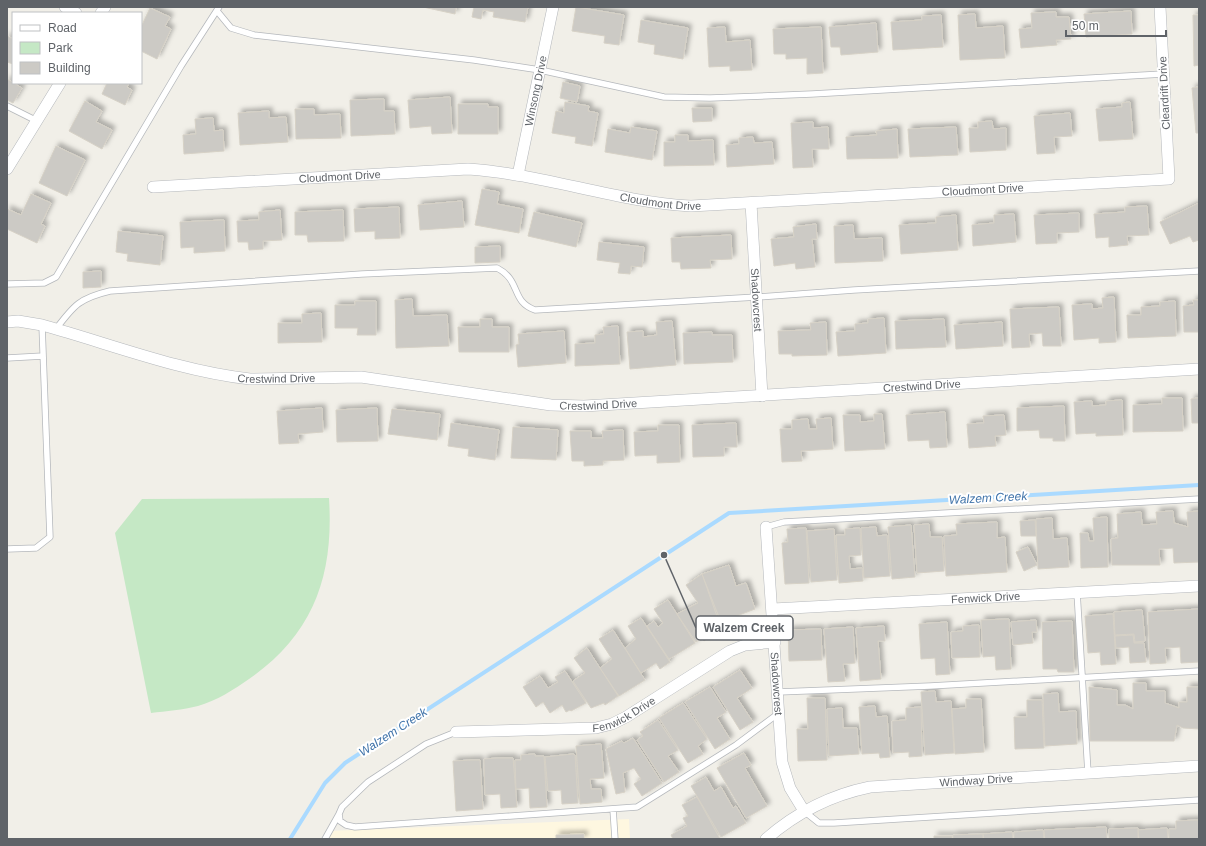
<svg xmlns="http://www.w3.org/2000/svg" width="1206" height="846" font-family="Arial,sans-serif">
<style>
.commercial{fill:#fef7e0}
.green{fill:#c5e8c5}
.lines{fill:none;stroke-linecap:round;stroke-linejoin:round}
.stream{stroke:#aadaff;stroke-width:4}
.building{fill:#cccac5;stroke:#d6d1c6;filter:url(#shadow)}
.service-casing{stroke:#b5b8bc;stroke-width:7}
.minor-casing{stroke:#b5b8bc;stroke-width:12}
.service{stroke:#fff;stroke-width:5.5}
.minor{stroke:#fff;stroke-width:11}
.labels{text-anchor:middle;stroke-width:4;stroke-linejoin:round;paint-order:stroke}
.street-label{font-size:11px;fill:#5f6368;stroke:#fff}
.water-label{font-size:12px;font-style:italic;fill:#4174aa;stroke:#fff}
.leader{fill:none;stroke:#5f6368;stroke-width:1.5}
.callout-dot{fill:#5f6368;stroke:#fff;stroke-width:1.5}
.callout{fill:#fff;stroke:#5f6368;stroke-width:1.5}
.callout-label{font-size:12px;text-anchor:middle;font-weight:bold;fill:#5f6368}
</style>
<defs>
<filter id="shadow"><feDropShadow dx="3.5" dy="-3.5" stdDeviation="2" flood-color="#0004"/></filter>
</defs>
<rect width="100%" height="100%" fill="#f1efe8"/>
<!-- commercial -->
<path class="commercial" d="M629,819l1,20h-307l5,-8z"/>
<!-- green -->
<path class="green" d="M329,498c5,77 -15,136 -80,181 -14,10 -33,22 -51,27 -15,4 -32,5 -47,7l-36,-180 27,-34z"/>
<g class="lines">
<!-- stream -->
<path class="stream" d="M290,839l35,-56 20,-20 384,-250 470,-28"/>
</g>
<!-- building -->
<path class="building" d="M423,7h33l-1,7z
M474,7h54l-3,15 -32,-5 1,-5 -11,-2 -2,9 -9,-2z
M576,7l48,8 -5,30 -15,-2 1,-7 -33,-5z
M150,8l20,9 -5,9 6,3 -14,30 -16,-8v-24z
M1131,11l1,23 -46,3 -2,-23z
M1056,12v5h13l2,22 -15,1 1,5 -36,3 -2,-19 13,-1 -1,-15z
M975,14l1,14 27,-2 2,32 -45,2 -2,-45z
M941,15l2,32 -50,3 -2,-28 31,-2v-4z
M1193,15h6v50l-5,1z
M641,20l47,8 -5,31 -29,-5 1,-9 -17,-3z
M876,23l2,29 -37,3 -1,-8h-9l-2,-20z
M725,27l1,15 24,-2 2,30 -22,1v-5l-21,1 -2,-39z
M821,27l2,46 -16,1v-16l-21,1v-5h-12l-1,-25z
M7,36l6,3v25l-6,-2z
M7,79l15,9 -9,15 -6,-3z
M563,82l17,4 -3,16 -17,-4z
M107,83h22l-2,4 5,3 -7,15 -23,-11z
M1199,87v46h-3l-4,-45z
M450,97l2,36 -20,1 -1,-8 -21,2 -2,-28z
M384,99v12h10l1,23 -44,2 -1,-36z
M85,101l17,10 -6,11 16,8 -10,19 -33,-18z
M565,102l24,4 -1,5 10,2 -6,33 -17,-3 1,-6 -24,-4 4,-22 8,2z
M1130,102l3,37 -34,2 -3,-32 26,-2v-4z
M458,104h30v3h10v27h-40z
M692,108h20v13l-19,1z
M295,109h19v6l26,-1 1,24 -45,1z
M269,111v7l17,-1 2,25 -48,3 -2,-32z
M1070,113l2,23 -18,1 1,16 -18,1 -3,-38z
M213,118l1,13 9,-1 1,21 -40,3 -1,-19 13,-1 -1,-15z
M992,121l1,8 13,-1v22l-36,2 -1,-24h9v-6z
M813,122v6l15,-1 1,22h-17l1,18 -20,1 -2,-45z
M631,127l26,4 -5,29 -47,-8 3,-23 22,4z
M956,127l2,28 -48,2 -2,-28z
M897,129l1,29 -51,1 -1,-22 31,-2 -1,-4z
M675,135h13v6l25,-1 1,25 -50,1v-24h11z
M753,137l1,6 18,-1 2,22 -47,3 -1,-22 13,-1v-6z
M56,146l29,14 -18,36 -28,-13z
M482,189l17,3 -2,12 26,5 -4,24 -44,-8z
M31,194l20,9 -10,21 4,2 -8,17 -30,-14v-20l14,6z
M462,201l2,26 -44,3 -2,-25z
M1199,203v37l-6,2 -3,-6 -20,8 -10,-22z
M1147,206l2,29 -22,1 1,9 -19,2v-10l-13,1 -2,-24 31,-2v-5z
M399,207l1,31 -25,1v-8l-20,1 -1,-23z
M280,210l2,30 -19,1v8l-14,1 -1,-8h-10l-1,-21 22,-1v-8z
M343,210l1,31 -36,1 -1,-7h-12v-23z
M534,212l48,11 -6,24 -48,-11z
M1079,213v19l-22,1v10l-21,1 -2,-29z
M1014,214l2,28 -43,4 -1,-21 22,-2v-8z
M956,215l2,35 -57,4 -2,-29 37,-2v-6z
M224,220l1,31 -31,2v-6l-13,1 -1,-26z
M816,224l1,15h-5l3,28 -19,2 -1,-6 -21,3 -3,-27 23,-2 -1,-10z
M853,225l1,14 28,-1 1,23 -48,2 -1,-37z
M118,231l45,5 -3,29 -33,-4 1,-7 -12,-2z
M731,235l1,24 -22,1 1,8 -30,1 -1,-7h-8l-1,-24z
M599,242l45,5 -2,20 -11,-1 -1,8 -12,-1 2,-10 -23,-3z
M500,246v16l-25,1v-16z
M101,271v16l-18,1v-16z
M1114,297l2,45 -17,1v-5l-25,2 -2,-35 20,-1v5l11,-1 -1,-10z
M412,299l1,17 34,-1 2,31 -53,2 -1,-48z
M1193,300h6v32h-15l-1,-26 11,-1z
M355,301h21v34h-19l1,-7h-23v-23h20z
M1175,301l1,35 -48,2 -1,-23h14v-8l19,-1v-4z
M1059,307l2,39h-18l-1,-13 -13,1 1,13 -18,1 -2,-39z
M321,313l1,29 -44,1v-20h24v-9z
M884,318l2,35 -48,3 -2,-24 19,-1v-7l13,-1v-4z
M480,319h12v8h17v25h-50l-1,-25h22z
M944,319l2,28 -50,2 -1,-28z
M672,321l4,44 -46,4 -3,-37 16,-1v6l14,-2 -1,-13z
M826,322l1,33 -35,1v-2h-13l-1,-23 33,-1 -1,-7z
M1002,322l1,24 -47,3 -2,-24z
M618,326l2,38 -45,2v-22l20,-1v-8l9,-1 -1,-7z
M564,331l2,32 -48,4 -2,-22 3,-1 -1,-10z
M712,332v3h20l1,27 -49,2 -1,-31z
M1162,398h20l1,33 -50,1v-27l29,-1z
M1199,398v25h-7l-1,-24z
M1122,400l1,35 -27,1v-3l-20,1 -2,-32 18,-1v5l14,-1v-4z
M1064,406l1,35h-12v-3h-13l-1,-8 -22,1v-23z
M322,408l1,24 -25,2 1,9 -20,1 -2,-33z
M377,408l1,33 -41,1 -1,-32z
M392,409l48,5 -3,26 -49,-6z
M945,412l2,35 -17,1 -1,-8 -21,1 -2,-26z
M874,414h8l3,35 -40,2 -2,-36h17v7l14,-1z
M1004,415l2,20 -11,1 1,10 -27,2 -2,-24 17,-1 -1,-7z
M831,418l2,31 -32,2 1,10 -20,1 -2,-33h12v-9l16,-1 1,10h8l-1,-10z
M451,423l48,7 -4,30 -27,-4 1,-7 -21,-3z
M736,423l1,24h-13v9l-31,1 -1,-32z
M658,425h21l1,37 -23,1v-8l-22,1 -1,-24 24,-1z
M513,427l45,3 -2,30 -45,-2z
M623,430l1,30 -21,1v4l-19,1v-5h-12l-2,-30h21v7h12l-1,-7z
M1173,511l1,12 14,4 -1,-15 12,-1v51l-25,1 -1,-15 -14,1 1,16h-48l-1,-26 7,-1 -1,-24 24,-2 1,13 15,-1 -1,-12z
M1107,517l1,50 -27,1 -1,-35h8l1,8h5l-1,-23z
M1052,518l1,21 14,-1 2,29 -31,2 -2,-50z
M1035,520l1,16h-15l-1,-15z
M997,522v16l8,-1 2,35 -61,4 -2,-40 13,-1 -1,-11z
M929,524l1,13h12l2,34 -27,2 -3,-48z
M911,525l4,52 -23,2 -4,-52z
M876,527l1,9 10,-1 3,41 -26,2 -3,-50z
M806,528l3,55 -24,1 -3,-41 6,-1 -1,-13z
M860,528l1,27 -12,1 1,13 12,-1 1,13 -24,2 -3,-48h9v-6z
M834,529l3,51 -26,2 -4,-51z
M1028,547l9,18 -13,6 -8,-19z
M729,565l7,21 10,-3 9,26 -34,13 -19,-48z
M702,574l19,54 -17,13 -2,-3 -6,4 -19,-28 21,-11 -12,-18z
M668,600l27,43 -26,16 -22,-33 7,-5 4,6 5,-4 -9,-14z
M1199,609v53l-18,1 -1,-16 -15,1 1,15 -16,1 -2,-52z
M1142,610l3,31 -10,1 -1,-8 -19,1 -1,-23z
M1113,614l3,50 -15,1 -1,-13 -12,1 -3,-37z
M641,618l29,44 -10,7 -4,-6 -15,10 -16,-25 11,-9 -8,-13z
M1009,619l2,50 -15,1 -1,-14 -12,1 -2,-37z
M1036,620l1,12h-5l1,11 -20,2 -2,-23z
M1072,621l2,51h-16l-1,-3h-14l-1,-47z
M947,622l3,52 -14,1 -1,-17 -14,1 -2,-35z
M979,625l1,32 -28,1 -1,-26 12,-1v-5z
M884,626l1,15h-7l3,38 -21,2 -4,-53z
M853,627l2,36 -12,1 2,17 -17,1 -4,-53z
M821,629l1,31 -33,1 -1,-31z
M613,630l32,50 -26,16 -19,-28 12,-9 -13,-20z
M1133,635l1,8h10l2,19 -16,1 -1,-16 -13,1 -1,-12z
M587,648l31,48 -13,9 -1,-2 -13,5 -18,-27 12,-8 -11,-15z
M740,670l12,18 -15,10 16,24 -13,8 -27,-43z
M565,671l21,32 -15,8 -1,-1 -4,2 -4,-7 -12,8 -7,-11 -7,5 -13,-20 17,-11 8,12 10,-6 -3,-5z
M1133,683h13v8h19v12l14,5v-6h8v-15h12v42l-16,-1 -6,-3 -3,16h-84l-1,-54 28,3v15h8l8,4z
M710,687l16,25 -9,6 13,21 -15,10 -30,-47z
M935,691l1,11 15,-1 3,52 -29,2 -4,-63z
M1058,693l1,19 17,-1 1,33 -32,2 -2,-52z
M807,698h18l2,62 -29,1 -1,-32h11z
M966,699h15l3,53 -29,2 -3,-45 14,-1z
M1027,700h15l2,48 -29,1 -1,-32h13z
M683,703l24,36 -9,7 5,8 -15,9 -29,-45z
M875,706l1,11 11,-1 3,41 -10,1 -1,-5 -17,1 -3,-47z
M921,707l1,49 -13,1v-5l-16,1 -1,-32 14,-1v-12z
M842,708l1,20h14l2,26 -30,2 -2,-47z
M658,720l20,30 -10,6 11,16 -15,10 -27,-42 6,-4 -3,-4z
M633,738l29,45 -20,13 -8,-12 7,-5 -7,-11 -11,5 2,19 -9,2 -10,-45 16,-8 2,2z
M601,744l3,34 -14,1 1,10h10l1,13 -22,2 -4,-58z
M744,753l7,12 -6,3 22,38 -21,12 -29,-50z
M535,754v2h9l3,51 -17,1 -1,-20 -13,1 -1,-29h6v-5z
M573,754l2,1 3,48 -16,1 -1,-14 -13,1 -3,-34z
M498,758h15l4,49 -16,1 -1,-14 -15,1 -1,-36z
M472,760h8l3,49 -27,2 -3,-50z
M706,777l8,14 7,-4 12,21 3,-2 10,17 -25,14 -30,-51z
M697,797l23,42h-47l-2,-4 16,-9 -4,-8 5,-2 -6,-11z
M1198,820l1,19h-30v-10h7v-8z
M1106,827l1,12h-62l-1,-9z
M1138,828v11h-29v-10z
M1167,828l1,11h-29l-1,-9z
M1043,830l1,9h-30v-7z
M1012,832l1,7h-29l-1,-5z
M584,834v5h-28v-4z
M983,834v5h-30v-4z
M934,836h18v3h-18z"/>
<g class="lines">
<defs>
<path id="service" d="M217,11l14,17 23,7 220,25 66,10 124,27 46,1 102,-4 351,-20
M7,106l30,15
M7,284l37,-1 12,-6 125,-211 38,-59
M56,329c18,-24 24,-31 54,-38l252,-17 135,-6c25,13 13,33 38,42l222,-13 97,-7 345,-19
M7,358l36,-2
M766,527l18,-5 415,-23
M7,549l29,-1 14,-11 -8,-212
M1077,592l11,181
M778,692l152,-6 269,-15
M456,732l-30,12 -58,38 -26,25 -3,7 1,7 6,4 9,2 282,-20 99,-62 43,-32
M613,809l2,30
M804,811l15,12h15l365,-23
M325,839l14,-25"/>
<g id="minor">
<path d="M65,7l11,6"/>
<path d="M101,13l4,-6"/>
<path d="M7,169l53,-86"/>
<path id="s1" d="M518,175l35,-168"/>
<path id="s2" d="M153,187l315,-18c76,5 148,33 223,37l478,-27 -9,-172"/>
<path id="s3" d="M751,203l11,193"/>
<path id="s4" d="M7,322l11,-1 24,4c69,19 137,46 208,54l111,-2 190,28 33,1 615,-37"/>
<path id="s5" d="M766,527l16,235 8,26 14,23"/>
<path id="s6" d="M773,609l426,-23"/>
<path id="s7" d="M456,732l140,-4 16,-4 14,-7 104,-66 15,-6 30,-3"/>
<path id="s8" d="M766,839c31,-27 65,-44 104,-52l329,-21"/>
</g>
</defs>
<!-- service casing -->
<use href="#service" class="service-casing"/>
<!-- minor casing -->
<use href="#minor" class="minor-casing"/>
<!-- service -->
<use href="#service" class="service"/>
<!-- minor -->
<use href="#minor" class="minor"/>
</g>
<g class="labels">
<!-- street labels -->
<g class="street-label">
<text dy="4" stroke="none"><textPath href="#s1" startOffset="86">Winsong Drive</textPath></text>
<text transform="translate(1164 93) rotate(-93)" y="4">Cleardrift Drive</text>
<text dy="4" stroke="none"><textPath href="#s2" startOffset="187">Cloudmont Drive</textPath></text>
<text dy="4" stroke="none"><textPath href="#s2" startOffset="834">Cloudmont Drive</textPath></text>
<text dy="4" stroke="none"><textPath href="#s2" startOffset="511">Cloudmont Drive</textPath></text>
<text dy="4" stroke="none"><textPath href="#s3" startOffset="97">Shadowcrest</textPath></text>
<text dy="4" stroke="none"><textPath href="#s4" startOffset="277">Crestwind Drive</textPath></text>
<text dy="4" stroke="none"><textPath href="#s4" startOffset="925">Crestwind Drive</textPath></text>
<text dy="4" stroke="none"><textPath href="#s4" startOffset="601">Crestwind Drive</textPath></text>
<text dy="4" stroke="none"><textPath href="#s6" startOffset="213">Fenwick Drive</textPath></text>
<text dy="4" stroke="none"><textPath href="#s5" startOffset="157">Shadowcrest</textPath></text>
<text dy="4" stroke="none"><textPath href="#s7" startOffset="171">Fenwick Drive</textPath></text>
<text dy="4" stroke="none"><textPath href="#s8" startOffset="224">Windway Drive</textPath></text>
</g>
<!-- water labels -->
<g class="water-label">
<text transform="translate(988 498) rotate(-3)" y="4">Walzem Creek</text>
<text transform="translate(393 732) rotate(-33)" y="4">Walzem Creek</text>
</g>
</g>
<!-- callouts -->
<path class="leader" d="M664 555L696 628"/>
<circle class="callout-dot" cx="664" cy="555" r="4"/>
<rect class="callout" x="696" y="616" width="97" height="24" rx="4"/>
<g class="callout-label">
<text x="744" y="632">Walzem Creek</text>
</g>
<!-- border -->
<rect width="1206" height="846" fill="none" stroke="#5f6368" stroke-width="16"/>
<!-- legend -->
<rect x="12" y="12" width="130" height="72" fill="#ffffff" stroke="#bfc1c3"/>
<rect x="20" y="25" width="20" height="6" fill="#ffffff" stroke="#bfc1c3"/>
<text x="48" y="32" font-size="12" fill="#5f6368">Road</text>
<rect x="20" y="42" width="20" height="12" fill="#c5e8c5" stroke="#bfc1c3"/>
<text x="48" y="52" font-size="12" fill="#5f6368">Park</text>
<rect x="20" y="62" width="20" height="12" fill="#cccac5" stroke="#bfc1c3"/>
<text x="48" y="72" font-size="12" fill="#5f6368">Building</text>
<!-- scale -->
<path d="M1066 30v6h100v-6" fill="none" stroke="#5f6368" stroke-width="2"/>
<text x="1072" y="30" font-size="12" fill="#5f6368" stroke="#ffffff" stroke-width="3" paint-order="stroke">50 m</text>
</svg>
